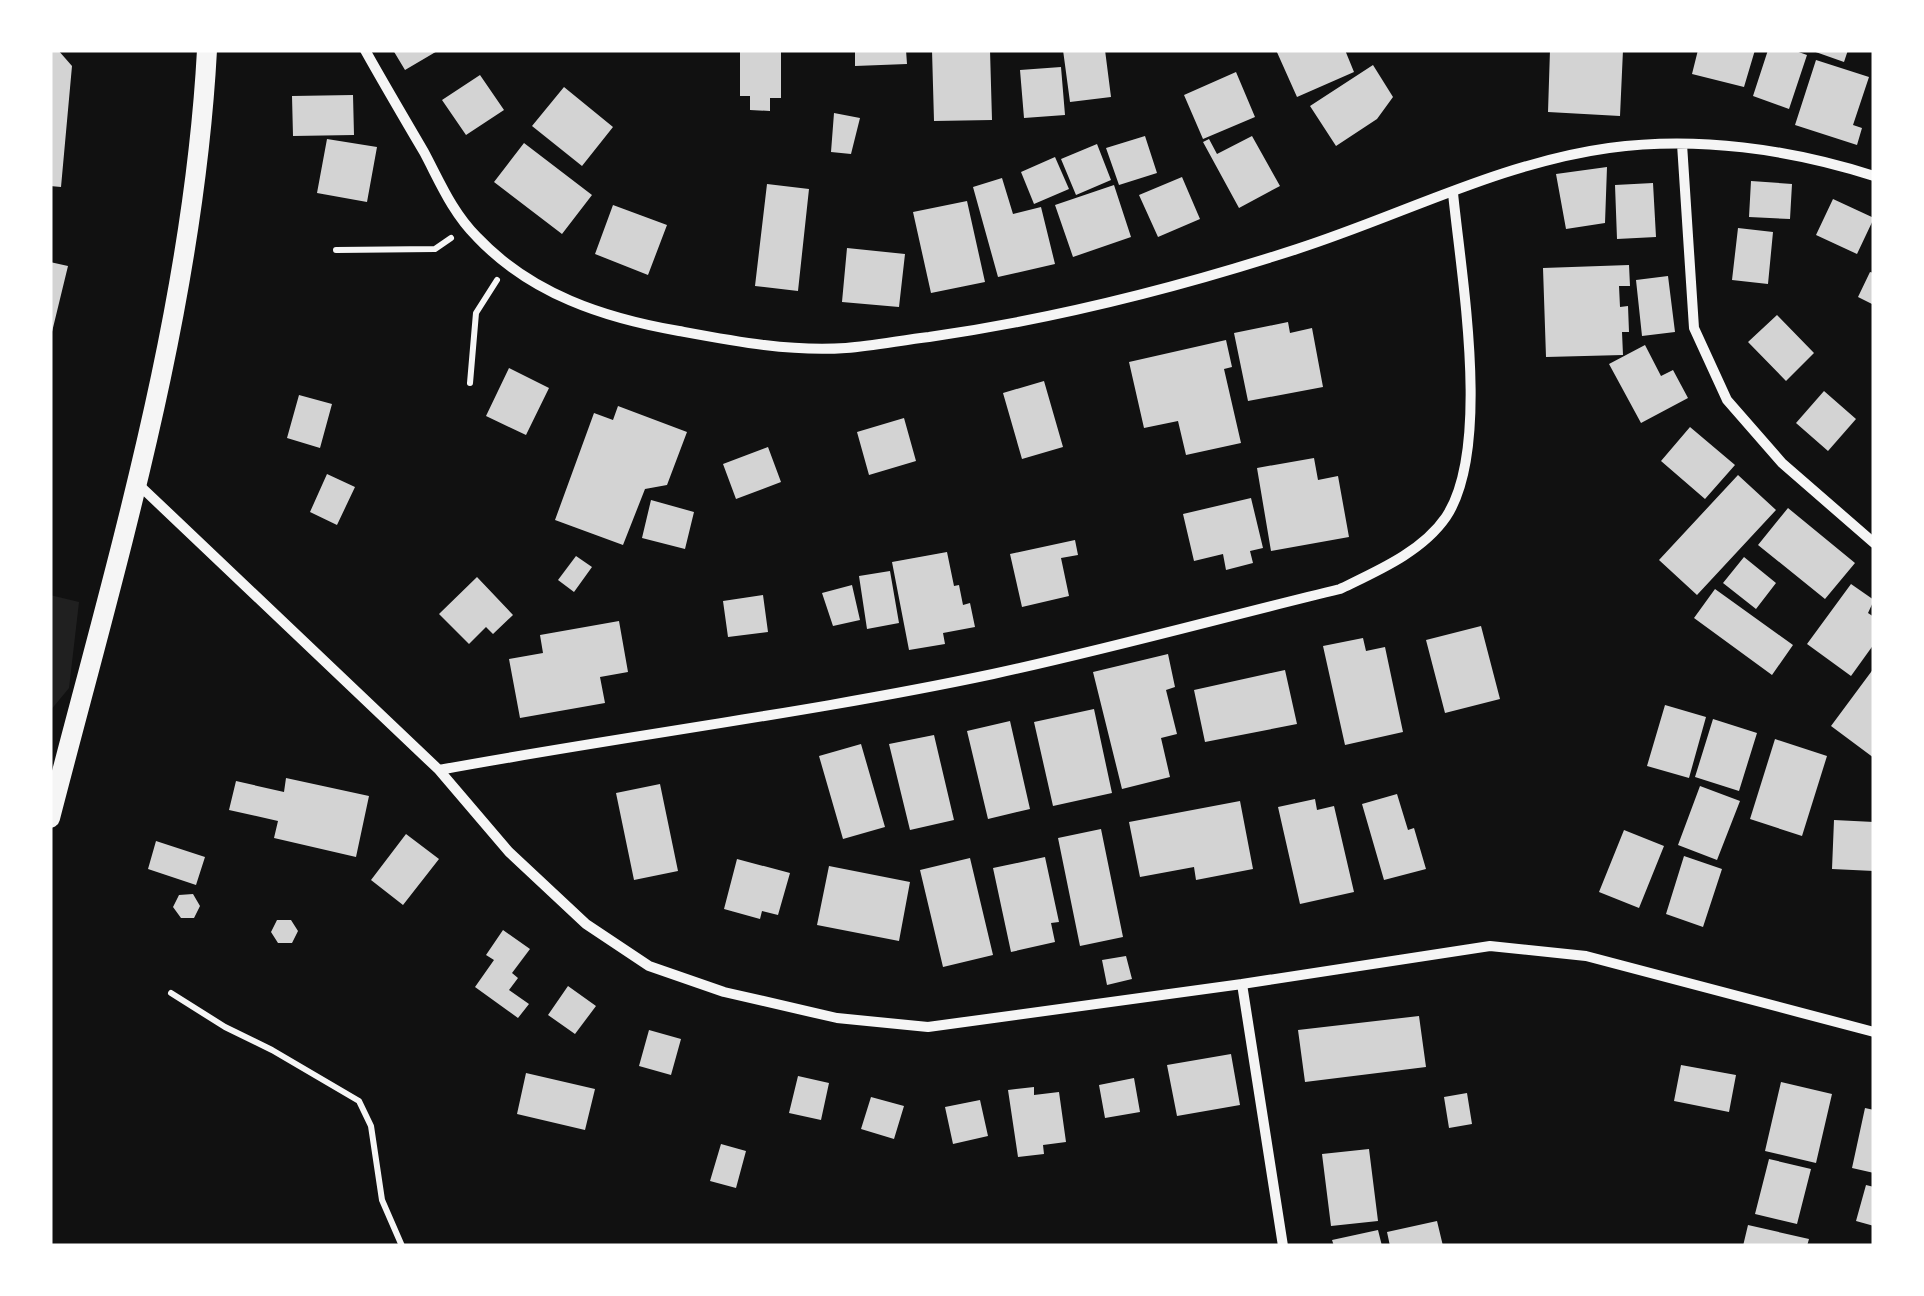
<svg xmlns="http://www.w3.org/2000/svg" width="1924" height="1296" font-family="'Noto Sans',sans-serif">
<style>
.green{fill:#202020}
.building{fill:#d3d3d3}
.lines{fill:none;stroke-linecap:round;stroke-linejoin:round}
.path{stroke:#f5f5f5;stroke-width:6}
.minor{stroke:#f5f5f5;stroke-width:10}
.secondary{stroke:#f5f5f5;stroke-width:20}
</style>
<rect width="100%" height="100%" fill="#111"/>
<!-- green -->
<path class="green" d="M50,595l29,7 -10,86 -19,23z"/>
<!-- building -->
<path class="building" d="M50,50h8l14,16 -11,121 -11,-1z
M393,50h46l-34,20z
M740,50h41v48h-11v13l-20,-1v-14h-10z
M855,50h51l1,14 -52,2z
M932,50h58l2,70 -58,1z
M1063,50h42l6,47 -41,5z
M1276,50h69l9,22 -57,25z
M1550,50h73l-3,66 -72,-4z
M1698,50h57l-11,37 -52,-13z
M1768,50h25l14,5 -18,54 -36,-13z
M1810,50h38l-4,12z
M1816,60l53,17 -16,48 9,3 -5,17 -62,-20z
M1373,65l20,32 -16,22 -41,27 -26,-40z
M1061,67l4,48 -41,3 -4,-48z
M1236,72l19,45 -52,22 -19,-44z
M480,75l24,35 -38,25 -24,-35z
M564,87l49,40 -31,39 -50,-40z
M353,95l1,40 -61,1 -1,-40z
M834,113l26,5 -9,36 -20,-2z
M1145,136l12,37 -38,12 -13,-37z
M1252,136l28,50 -41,22 -36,-66 6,-3 8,15z
M327,139l50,8 -10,55 -50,-9z
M524,143l68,52 -30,39 -68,-52z
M1097,144l14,36 -35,15 -15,-36z
M1055,157l14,32 -35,15 -13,-32z
M1607,167l-2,56 -39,6 -10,-55z
M1182,177l18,42 -42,18 -19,-42z
M1002,178l11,36 28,-7 14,57 -57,13 -25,-90z
M1751,181l41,3 -2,35 -41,-2z
M1653,183l3,54 -39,2 -2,-54z
M767,184l42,5 -11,102 -43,-5z
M1114,185l17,52 -58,20 -18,-52z
M1833,199l41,19 -17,36 -41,-19z
M967,201l18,81 -54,11 -18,-81z
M613,205l54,20 -19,50 -53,-21z
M1738,228l35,4 -5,52 -36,-4z
M847,248l58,6 -6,53 -57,-5z
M50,262l18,4 -17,70h-1z
M1629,265l1,21h-11l1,21 8,-1 1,26h-7l1,23 -77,2 -3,-89z
M1870,272l4,1v32l-16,-8z
M1668,276l7,56 -33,4 -6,-56z
M1777,315l37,38 -28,28 -38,-39z
M1288,322l2,11 22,-5 11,59 -75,14 -14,-68z
M1226,340l6,27 -8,2 17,74 -55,12 -8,-34 -34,7 -15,-66z
M1645,345l16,31 12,-6 15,28 -47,25 -32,-59z
M509,368l40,20 -23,47 -40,-19z
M1044,381l19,66 -41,12 -19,-66z
M1824,391l32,28 -28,32 -32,-28z
M299,395l33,9 -12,44 -33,-10z
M618,406l69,26 -20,53 -22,4 -22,56 -68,-25 39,-107 19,7z
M904,418l12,43 -47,14 -12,-43z
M1690,427l45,38 -30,34 -44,-38z
M768,447l13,35 -45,17 -13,-35z
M1314,458l4,22 20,-4 11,61 -78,14 -14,-83z
M327,474l28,13 -18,38 -27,-13z
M1738,475l38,35 -79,85 -38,-35z
M1251,498l12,50 -13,3 3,12 -27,7 -3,-16 -29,7 -11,-47z
M651,500l43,12 -9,37 -43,-11z
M1788,508l67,55 -30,36 -67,-54z
M1075,540l3,15 -17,3 8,38 -47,11 -12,-53z
M947,552l7,34 5,-1 4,20 7,-2 5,24 -32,6 2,11 -36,6 -17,-88z
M576,556l16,11 -18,25 -16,-12z
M1744,557l32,26 -20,26 -33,-26z
M890,571l9,52 -32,6 -8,-53z
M477,577l36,38 -20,19 -7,-7 -17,17 -30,-30z
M1851,584l23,16 -6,13 6,4v27l-23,32 -44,-32z
M852,585l8,35 -27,6 -11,-33z
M1715,589l78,56 -21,30 -78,-57z
M763,595l5,37 -40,5 -5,-36z
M619,621l9,51 -28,5 5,26 -85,15 -11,-59 34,-6 -3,-18z
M1481,626l19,73 -55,14 -19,-73z
M1363,638l3,13 19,-4 18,85 -58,13 -22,-99z
M1168,654l7,33 -9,3 11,44 -16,4 9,39 -48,12 -29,-117z
M1874,668v90l-43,-32z
M1285,670l12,54 -92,18 -11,-52z
M1665,705l41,12 -17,61 -42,-12z
M1094,709l18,84 -59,13 -19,-84z
M1713,719l44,14 -18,58 -44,-14z
M1010,721l20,88 -42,10 -21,-88z
M934,735l20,85 -44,10 -21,-86z
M1775,739l52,17 -25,80 -52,-17z
M861,744l24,83 -42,12 -24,-83z
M286,778l83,18 -13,61 -82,-19 4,-17 -49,-11 7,-29 48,11z
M660,784l18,87 -44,9 -18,-87z
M1700,786l40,15 -23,59 -39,-15z
M1397,794l11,36 6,-2 12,41 -42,11 -22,-76z
M1315,799l2,11 17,-4 20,86 -54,12 -22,-97z
M1240,801l13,68 -57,11 -2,-13 -54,10 -11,-55z
M1834,820l40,2v49l-42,-2z
M1101,829l22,108 -43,9 -22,-108z
M1624,830l40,16 -25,62 -40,-16z
M406,834l33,25 -36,46 -32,-25z
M156,841l49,16 -9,28 -48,-16z
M1684,856l38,13 -19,58 -37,-13z
M1045,857l14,65 -8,1 4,19 -44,10 -18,-84z
M970,858l23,97 -50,12 -23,-97z
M737,859l53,14 -12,42 -16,-4 -2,8 -36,-10z
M829,866l81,16 -11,59 -82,-16z
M193,894l7,12 -6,12h-13l-8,-11 6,-12z
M277,920h14l7,11 -6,12h-14l-7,-11z
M503,930l27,19 -18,24 6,5 -9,12 20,14 -11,14 -43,-31 19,-27 -8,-5z
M1126,956l6,23 -25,6 -5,-25z
M568,986l28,20 -21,28 -27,-19z
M1419,1016l7,51 -121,15 -7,-52z
M649,1030l32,9 -10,36 -32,-9z
M1231,1054l9,51 -63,11 -10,-51z
M1681,1065l55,10 -7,37 -55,-11z
M526,1073l69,16 -10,41 -68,-16z
M798,1076l31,7 -8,37 -32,-7z
M1134,1078l6,34 -35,6 -6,-33z
M1781,1082l51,12 -16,69 -51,-12z
M1034,1087v8l25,-3 7,50 -23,3 1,9 -26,3 -10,-67z
M1467,1093l5,31 -23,4 -5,-31z
M871,1097l33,9 -10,33 -33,-10z
M980,1100l8,36 -35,8 -8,-37z
M1865,1108l9,2v63l-22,-5z
M721,1144l25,7 -10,37 -26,-7z
M1369,1149l9,72 -47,5 -9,-72z
M1769,1159l42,10 -14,55 -42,-10z
M1866,1185l8,2v39l-18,-5z
M1437,1221l6,25h-53l-3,-14z
M1748,1225l61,14 -2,7h-64z
M1378,1230l4,16h-48l-2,-6z"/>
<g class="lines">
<!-- path -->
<path class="path" d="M336,250l99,-1 16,-11
M470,383l6,-70 21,-33
M171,993l54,34 47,23 87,51 12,25 11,74 20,46"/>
<!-- minor -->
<path class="minor" d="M365,50c19,34 39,68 59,102 16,30 28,60 53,85 54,57 127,81 202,94 54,10 111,21 167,17 28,-2 56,-8 83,-11 125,-18 248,-49 368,-88 103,-33 203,-86 312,-101 88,-12 181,1 265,28
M1682,144l12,184 33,72 55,63 92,80
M138,484l301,286 70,82 77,72 63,42 75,26 113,26 91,9 314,-43 248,-38 96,10 288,76
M439,770c184,-34 370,-57 554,-96 116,-25 231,-57 347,-85 37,-18 82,-37 106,-72 46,-69 15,-242 7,-324
M1242,984l41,262"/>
<!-- secondary -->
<path class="secondary" d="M50,818c65,-252 143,-507 157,-768"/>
</g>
<!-- border -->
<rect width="1924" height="1296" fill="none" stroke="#ffffff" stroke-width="105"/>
</svg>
